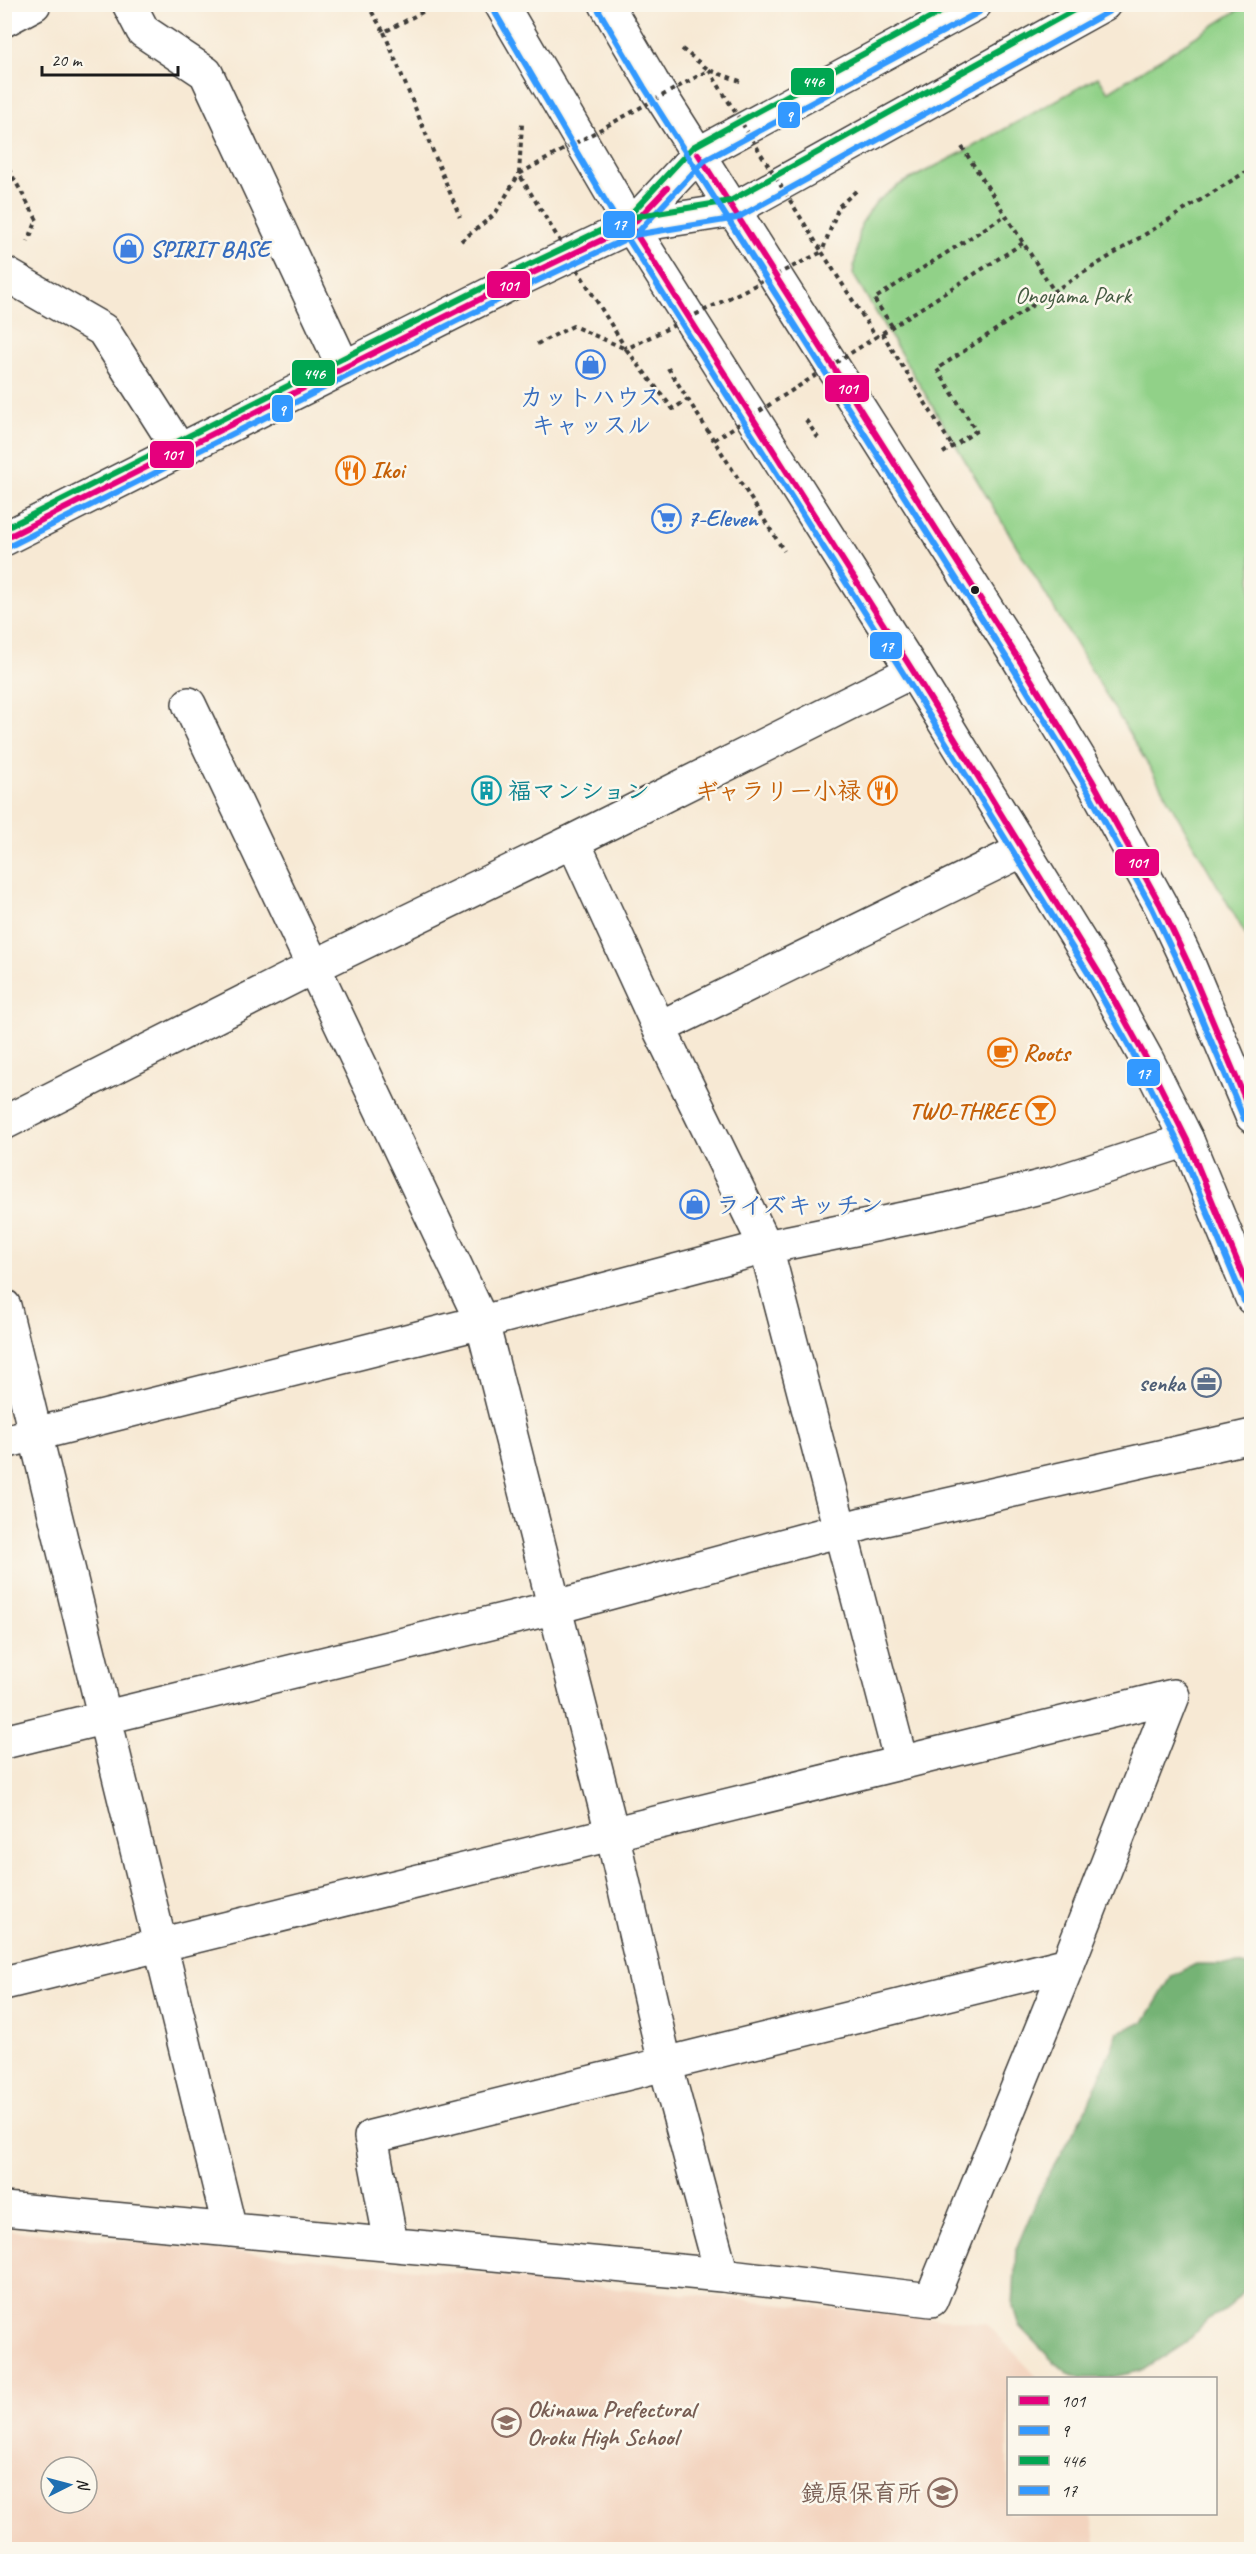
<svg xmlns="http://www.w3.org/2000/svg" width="1256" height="2554" font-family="Caveat,'Klee One',sans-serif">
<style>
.built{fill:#f3d4bf;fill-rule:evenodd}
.green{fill:#91d188;stroke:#567652;stroke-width:1.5}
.forest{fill:#74b374;stroke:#486848;stroke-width:1.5}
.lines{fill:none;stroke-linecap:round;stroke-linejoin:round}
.minor-casing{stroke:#3d3b38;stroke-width:36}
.secondary-casing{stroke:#3d3b38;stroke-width:36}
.primary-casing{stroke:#3d3b38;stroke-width:36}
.path{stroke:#3d3b38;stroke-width:4;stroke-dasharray:4.5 4.5;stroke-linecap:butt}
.minor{stroke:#fff;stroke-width:33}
.secondary{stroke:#fff;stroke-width:33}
.primary{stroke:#fff;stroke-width:33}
.path-bridge{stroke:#3d3b38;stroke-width:4;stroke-dasharray:4.5 4.5;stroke-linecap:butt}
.bus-1-casing{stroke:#fbf7ec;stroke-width:10}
.bus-2-casing{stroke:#fbf7ec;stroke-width:10}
.bus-3-casing{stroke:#fbf7ec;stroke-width:10}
.bus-4-casing{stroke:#fbf7ec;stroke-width:10}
.bus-1{stroke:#e5007d;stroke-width:6}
.bus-2{stroke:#39f;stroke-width:6}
.bus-3{stroke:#00a651;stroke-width:6}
.bus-4{stroke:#39f;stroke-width:6}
.bus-dot{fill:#1c1c1c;stroke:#fbf7ec;stroke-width:2}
.labels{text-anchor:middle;stroke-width:5;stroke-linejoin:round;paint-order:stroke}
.shop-label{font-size:24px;font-weight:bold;fill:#366cbe;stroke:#fbf7ec;text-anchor:start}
.park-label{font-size:24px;fill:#455b42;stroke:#fbf7ec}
.food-label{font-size:24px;font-weight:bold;fill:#c56008;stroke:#fbf7ec;text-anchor:start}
.culture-label{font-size:24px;font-weight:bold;fill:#0d838f;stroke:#fbf7ec;text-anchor:start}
.service-label{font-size:24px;font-weight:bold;fill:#4e5e75;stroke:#fbf7ec;text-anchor:end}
.education-label{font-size:24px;font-weight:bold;fill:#785e54;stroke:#fbf7ec;text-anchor:start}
.line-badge{stroke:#fbf7ec;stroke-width:2}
.badge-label{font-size:16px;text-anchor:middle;font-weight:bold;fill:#fff}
</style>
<rect width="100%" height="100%" fill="#fbf7ec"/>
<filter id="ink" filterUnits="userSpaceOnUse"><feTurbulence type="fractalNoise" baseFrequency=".0167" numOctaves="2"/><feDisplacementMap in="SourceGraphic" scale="12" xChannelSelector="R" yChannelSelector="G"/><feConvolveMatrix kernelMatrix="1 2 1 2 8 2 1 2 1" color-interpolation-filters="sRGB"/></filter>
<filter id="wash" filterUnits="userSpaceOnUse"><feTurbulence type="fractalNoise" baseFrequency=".008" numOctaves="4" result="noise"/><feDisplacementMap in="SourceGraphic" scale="24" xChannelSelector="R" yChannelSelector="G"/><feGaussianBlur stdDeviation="1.35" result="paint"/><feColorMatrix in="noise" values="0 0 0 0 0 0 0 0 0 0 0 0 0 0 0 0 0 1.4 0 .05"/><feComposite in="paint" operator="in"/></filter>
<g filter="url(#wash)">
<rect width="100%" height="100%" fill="#f7e9d4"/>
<!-- built -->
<path class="built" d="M5,2230l981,93 52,55h-30v136h83l5,35h-1091zM51,2467h36v36h-36z"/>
<!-- green -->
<path class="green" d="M1246,5h6l-1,939 -101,-176 -297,-494 8,-50 15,-22 23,-17 66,-34 133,-74 10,15z"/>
<!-- forest -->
<path class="forest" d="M1196,1964h42l13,3 1,238 -4,22 1,41 -4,22 -19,20 -18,9 -25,26 -39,25 -36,8h-27l-10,-3 -20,-16 -32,-33 -6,-19 3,-58 29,-68 41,-71 32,-78 26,-10 28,-46z"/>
</g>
<g filter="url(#ink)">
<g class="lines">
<defs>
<path id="minor" d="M129,4l14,27 63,42 138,295
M4,20l30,-16
M4,273l99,57 77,121
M189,704l293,618 130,511 53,230 57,212
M573,841l86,187 107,219 135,515
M659,1028l364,-178
M4,1123l309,-156 260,-126 340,-170
M4,1306l226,924
M4,1442l478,-120 284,-75 181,-37 105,-26 135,-44
M4,1742l552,-135 307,-83 389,-88
M4,1983l1169,-287
M4,2209l718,66 209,25 137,-336 105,-268
M391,2243l-20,-106 697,-173"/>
<path id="secondary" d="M501,4l130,222 282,445 186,302 48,87 40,80 65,158
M606,4l46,78 366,576 74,122 68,124 28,59 64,153"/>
<path id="primary" d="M631,226l67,-72 277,-150
M4,539l518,-261 109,-52 102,-16 371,-206"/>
</defs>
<!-- minor casing -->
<use href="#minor" class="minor-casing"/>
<!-- secondary casing -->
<use href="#secondary" class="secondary-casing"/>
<!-- primary casing -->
<use href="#primary" class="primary-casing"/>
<!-- path -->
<path class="path" d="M367,4l17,28 52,-27
M384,32l76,185
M682,49l27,21 34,12
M962,147l92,144
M4,161l33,59 -9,21
M856,191l-17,15 -17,46 54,85 147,-94
M461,241l34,-27 24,-40 3,-50
M892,326l-18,-27 132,-84
M882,333l70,113
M537,344l36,-18 53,23 47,60 15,-10
M668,368l116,183
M806,420l12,18
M943,453l33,-22 -39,-62 117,-78 198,-123"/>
<!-- minor -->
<use href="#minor" class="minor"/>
<!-- secondary -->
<use href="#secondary" class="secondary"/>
<!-- primary -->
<use href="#primary" class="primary"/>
<!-- path-bridge -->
<path class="path-bridge" d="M709,70l113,182 -196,97 -107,-175z
M714,440l162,-103"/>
<defs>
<path id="bus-1" d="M698,154l320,504 74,122 68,124 28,59 64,152
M631,226l282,445 186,302 48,87 40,80 65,157
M4,539l518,-261 109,-52 36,-38"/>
<path id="bus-2" d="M618,242l19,-9 67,-72 275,-149
M8,547l518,-261 108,-51 103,-17 371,-206"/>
<path id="bus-3" d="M610,226l16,-7 67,-72 262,-143
M4,529l514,-259 109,-52 103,-17 355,-197"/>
<path id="bus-4" d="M493,9l130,222 282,445 186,302 48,86 40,80 65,157
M598,9l46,78 366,576 74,121 68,124 28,59 64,152"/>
</defs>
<!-- bus-1 casing -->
<use href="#bus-1" class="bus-1-casing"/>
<!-- bus-2 casing -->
<use href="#bus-2" class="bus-2-casing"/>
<!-- bus-3 casing -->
<use href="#bus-3" class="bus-3-casing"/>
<!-- bus-4 casing -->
<use href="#bus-4" class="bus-4-casing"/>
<!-- bus-1 -->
<use href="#bus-1" class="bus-1"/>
<!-- bus-2 -->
<use href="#bus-2" class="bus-2"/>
<!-- bus-3 -->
<use href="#bus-3" class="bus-3"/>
<!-- bus-4 -->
<use href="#bus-4" class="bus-4"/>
</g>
</g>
<!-- icons -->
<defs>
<symbol id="shop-ring" viewBox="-11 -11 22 22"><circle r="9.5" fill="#fbf7ec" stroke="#3f7fe0" stroke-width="1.5"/><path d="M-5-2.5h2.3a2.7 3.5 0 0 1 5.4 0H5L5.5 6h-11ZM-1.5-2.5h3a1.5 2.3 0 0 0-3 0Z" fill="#3f7fe0"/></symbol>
<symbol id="restaurant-ring" viewBox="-11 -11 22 22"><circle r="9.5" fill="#fbf7ec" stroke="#e8710a" stroke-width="1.5"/><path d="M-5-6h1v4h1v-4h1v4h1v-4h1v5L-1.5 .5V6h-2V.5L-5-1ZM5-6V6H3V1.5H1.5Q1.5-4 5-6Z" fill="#e8710a"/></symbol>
<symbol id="supermarket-ring" viewBox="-11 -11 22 22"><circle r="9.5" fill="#fbf7ec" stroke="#3f7fe0" stroke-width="1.5"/><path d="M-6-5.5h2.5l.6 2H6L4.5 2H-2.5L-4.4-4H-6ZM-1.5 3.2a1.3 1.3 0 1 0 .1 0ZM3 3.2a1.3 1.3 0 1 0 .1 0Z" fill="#3f7fe0"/></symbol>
<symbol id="building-ring" viewBox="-11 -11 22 22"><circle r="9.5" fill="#fbf7ec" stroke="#0f9aa8" stroke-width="1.5"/><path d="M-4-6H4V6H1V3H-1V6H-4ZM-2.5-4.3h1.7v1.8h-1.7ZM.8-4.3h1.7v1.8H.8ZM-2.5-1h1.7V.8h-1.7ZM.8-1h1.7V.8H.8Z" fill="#0f9aa8"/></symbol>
<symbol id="cafe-ring" viewBox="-11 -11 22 22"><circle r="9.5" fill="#fbf7ec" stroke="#e8710a" stroke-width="1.5"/><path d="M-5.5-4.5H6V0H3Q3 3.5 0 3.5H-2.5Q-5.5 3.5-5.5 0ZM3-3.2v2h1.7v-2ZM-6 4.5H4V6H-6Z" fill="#e8710a"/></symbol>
<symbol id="bar-ring" viewBox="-11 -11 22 22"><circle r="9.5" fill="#fbf7ec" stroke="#e8710a" stroke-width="1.5"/><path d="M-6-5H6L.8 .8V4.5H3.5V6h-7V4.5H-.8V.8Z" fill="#e8710a"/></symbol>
<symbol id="office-ring" viewBox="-11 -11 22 22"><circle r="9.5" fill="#fbf7ec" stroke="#5c6f8a" stroke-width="1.5"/><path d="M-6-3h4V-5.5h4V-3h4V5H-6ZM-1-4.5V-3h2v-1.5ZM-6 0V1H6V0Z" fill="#5c6f8a"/></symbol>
<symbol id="school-ring" viewBox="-11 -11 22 22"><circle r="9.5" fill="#fbf7ec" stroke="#8d6e63" stroke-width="1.5"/><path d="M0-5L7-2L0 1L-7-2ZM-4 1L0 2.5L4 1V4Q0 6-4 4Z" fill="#8d6e63"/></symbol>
</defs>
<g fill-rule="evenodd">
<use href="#shop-ring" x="112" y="232" width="33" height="33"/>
<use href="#shop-ring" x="574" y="348" width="33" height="33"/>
<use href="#restaurant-ring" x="334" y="454" width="33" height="33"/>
<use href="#supermarket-ring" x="650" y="502" width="33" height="33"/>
<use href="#building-ring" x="470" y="774" width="33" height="33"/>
<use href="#restaurant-ring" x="866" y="774" width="33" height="33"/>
<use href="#cafe-ring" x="986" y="1036" width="33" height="33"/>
<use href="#bar-ring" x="1024" y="1094" width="33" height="33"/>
<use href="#shop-ring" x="678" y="1188" width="33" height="33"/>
<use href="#office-ring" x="1190" y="1366" width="33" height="33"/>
<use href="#school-ring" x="490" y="2406" width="33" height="33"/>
<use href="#school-ring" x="926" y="2476" width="33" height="33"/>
</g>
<!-- markers -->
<circle class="bus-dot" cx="975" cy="590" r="5"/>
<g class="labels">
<!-- shop labels -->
<g class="shop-label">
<text x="150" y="257">SPIRIT BASE</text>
<text x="591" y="405" text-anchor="middle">カットハウス<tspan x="591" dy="28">キャッスル</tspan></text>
<text x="687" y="526">7-Eleven</text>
<text x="716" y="1213">ライズキッチン</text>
</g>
<!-- park labels -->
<g class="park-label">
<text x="1073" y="303">Onoyama Park</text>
</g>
<!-- food labels -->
<g class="food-label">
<text x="371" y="478">Ikoi</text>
<text x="861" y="799" text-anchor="end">ギャラリー小禄</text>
<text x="1023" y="1061">Roots</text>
<text x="1019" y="1119" text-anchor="end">TWO-THREE</text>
</g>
<!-- culture labels -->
<g class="culture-label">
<text x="508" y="799">福マンション</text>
</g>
<!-- service labels -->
<g class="service-label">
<text x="1185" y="1391">senka</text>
</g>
<!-- education labels -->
<g class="education-label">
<text x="527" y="2417">Okinawa Prefectural<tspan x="527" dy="28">Oroku High School</tspan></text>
<text x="921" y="2501" text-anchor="end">鏡原保育所</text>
</g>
</g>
<g class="line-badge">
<rect x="790" y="67" width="45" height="29" rx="6" fill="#00a651"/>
<rect x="777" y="101" width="24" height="28" rx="6" fill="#39f"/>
<rect x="602" y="210" width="34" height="29" rx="6" fill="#39f"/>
<rect x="486" y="270" width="45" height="29" rx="6" fill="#e5007d"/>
<rect x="291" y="359" width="45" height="28" rx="6" fill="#00a651"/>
<rect x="824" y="374" width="46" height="29" rx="6" fill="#e5007d"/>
<rect x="271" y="394" width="23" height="29" rx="6" fill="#39f"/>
<rect x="149" y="440" width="46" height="29" rx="6" fill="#e5007d"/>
<rect x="869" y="631" width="34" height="29" rx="6" fill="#39f"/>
<rect x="1114" y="848" width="46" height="29" rx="6" fill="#e5007d"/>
<rect x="1126" y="1058" width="35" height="29" rx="6" fill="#39f"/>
</g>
<g class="badge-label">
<text x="813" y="87">446</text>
<text x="789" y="121">9</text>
<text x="619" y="230">17</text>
<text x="508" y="291">101</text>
<text x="314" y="379">446</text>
<text x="847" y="394">101</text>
<text x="282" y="415">9</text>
<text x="172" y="460">101</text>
<text x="886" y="652">17</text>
<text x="1137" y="868">101</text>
<text x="1143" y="1079">17</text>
</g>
<!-- margin -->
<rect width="1256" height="2554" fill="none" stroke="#fbf7ec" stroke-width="24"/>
<!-- legend -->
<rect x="1007" y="2377" width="210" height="138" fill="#fbf7ec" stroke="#a29f99" stroke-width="1.5"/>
<rect x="1019" y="2396" width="30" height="9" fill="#e5007d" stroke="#a29f99" stroke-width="1.5"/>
<text x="1061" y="2407" font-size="18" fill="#1c1c1c">101</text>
<rect x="1019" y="2426" width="30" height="9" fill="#3399ff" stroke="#a29f99" stroke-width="1.5"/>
<text x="1061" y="2437" font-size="18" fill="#1c1c1c">9</text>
<rect x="1019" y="2456" width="30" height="9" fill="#00a651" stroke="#a29f99" stroke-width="1.5"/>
<text x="1061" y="2467" font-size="18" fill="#1c1c1c">446</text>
<rect x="1019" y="2486" width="30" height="9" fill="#3399ff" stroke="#a29f99" stroke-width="1.5"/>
<text x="1061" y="2497" font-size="18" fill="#1c1c1c">17</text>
<!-- north arrow -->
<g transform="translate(69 2485) rotate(84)"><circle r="28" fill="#fbf7ec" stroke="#a29f99" stroke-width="1.5"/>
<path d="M0-4.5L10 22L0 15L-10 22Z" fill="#1f6fb2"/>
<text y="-9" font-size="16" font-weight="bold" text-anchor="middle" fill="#1c1c1c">N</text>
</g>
<!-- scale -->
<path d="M42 66v9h136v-9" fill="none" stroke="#1c1c1c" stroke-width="3"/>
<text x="51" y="66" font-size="18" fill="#1c1c1c" stroke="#fbf7ec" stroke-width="4.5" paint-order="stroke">20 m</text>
</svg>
